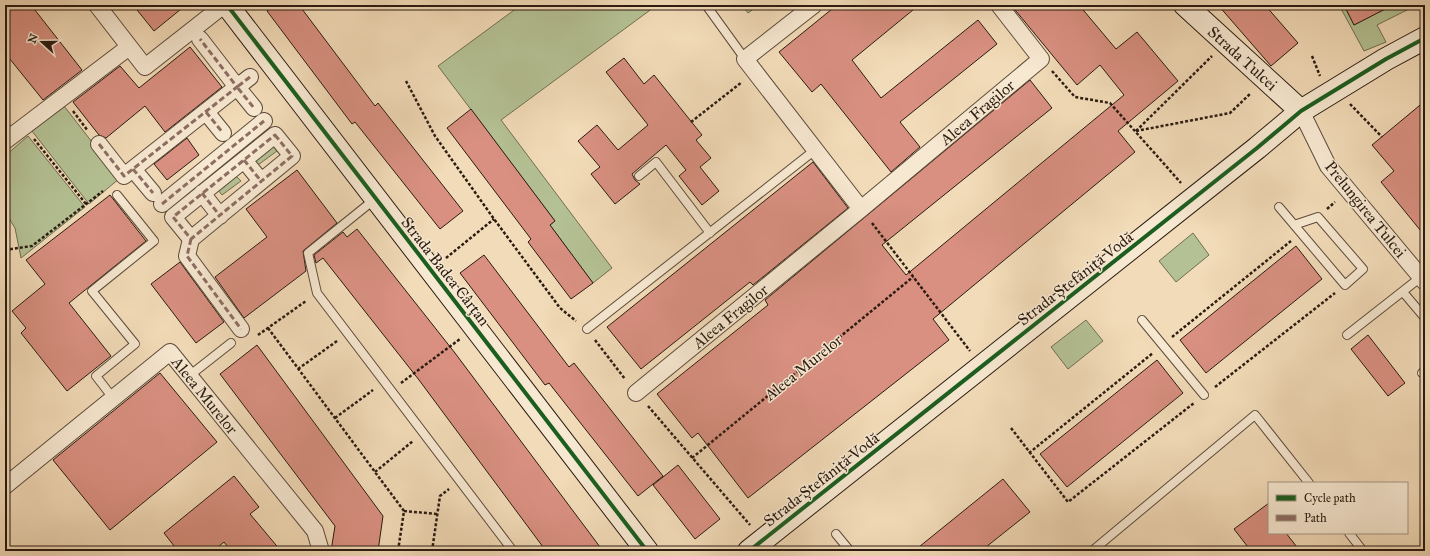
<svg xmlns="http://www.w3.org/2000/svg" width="1430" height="556" font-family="'IM FELL Great Primer',serif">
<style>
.green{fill:#b4c194;stroke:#6f6e52}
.building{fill:#d99081;stroke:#2a1b11}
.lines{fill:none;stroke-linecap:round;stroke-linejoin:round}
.lane-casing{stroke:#5c4b3b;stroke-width:10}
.street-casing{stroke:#5c4b3b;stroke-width:18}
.secondary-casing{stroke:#2a1b11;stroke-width:24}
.path{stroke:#2a1b11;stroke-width:2.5;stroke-dasharray:3 2;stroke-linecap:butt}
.lane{stroke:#f7e8d1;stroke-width:8}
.street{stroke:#f7e8d1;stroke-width:16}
.secondary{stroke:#f7e8d1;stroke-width:22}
.quiet{stroke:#8d6e63;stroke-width:3;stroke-dasharray:6 3;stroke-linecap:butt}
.cycleway-casing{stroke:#f7e8d1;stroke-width:6}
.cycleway{stroke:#1b5e20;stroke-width:4}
.labels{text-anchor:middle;stroke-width:3;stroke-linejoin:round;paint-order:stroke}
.street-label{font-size:16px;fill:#2a1b11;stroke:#f7e8d1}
</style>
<rect width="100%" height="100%" fill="#f2dbb8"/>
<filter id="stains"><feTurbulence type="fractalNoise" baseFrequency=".005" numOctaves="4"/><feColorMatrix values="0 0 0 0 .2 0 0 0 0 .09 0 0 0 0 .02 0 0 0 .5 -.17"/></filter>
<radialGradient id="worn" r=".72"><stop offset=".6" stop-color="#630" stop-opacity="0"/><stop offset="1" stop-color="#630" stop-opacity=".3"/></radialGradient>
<!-- green -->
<path class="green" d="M521,5h136l-156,115 111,148 -19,15 -43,-58 5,-4 -117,-155z
M742,5h17l-11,8z
M1339,5h5l10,20 39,-20h24l-40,20 9,17 -22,9z
M64,106l56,72 -31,26 -57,-73z
M28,136l57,71 -64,51 -6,-30 -10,-16v-56z
M273,145l4,6 -19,14 -4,-5z
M236,176l5,5 -19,14 -4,-5z
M1193,233l16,22 -33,27 -17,-21z
M1086,320l17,21 -35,28 -17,-22z"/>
<!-- building -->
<path class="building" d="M5,5h26l51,65 -39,30 -38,-47z
M133,5h53l-32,26z
M275,5h24l76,101 3,-3 85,108 -23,18 -85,-107 -3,2 -85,-113z
M837,5h82l-67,55 29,38 97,-78 19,24 -97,78 20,25 -29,25 -70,-88 -9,8 -33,-40z
M1011,5h68l37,44 21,-17 41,49 -60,50 17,21 -202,167 16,21 -201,158 -50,-65 -6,5 -35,-44 111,-89 -3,-5 265,-220 22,28 -170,137 24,30 218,-180 -24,-30 -23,20z
M1218,5h47l33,38 -27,23z
M1344,5h49l-39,20z
M190,47l32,40 -57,45 -20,-26 -39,32 -7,-3 -26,-33 47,-36 19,22z
M624,58l20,26 10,-9 48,60 -6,5 15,18 -11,9 19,24 -17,14 -23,-29 7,-6 -20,-25 -34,29 3,6 5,4 -25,20 -24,-30 9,-7 -22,-26 19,-16 21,25 30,-25 -42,-53z
M1425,101v135l-44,-54 13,-11 -22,-26z
M471,109l84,112 -5,4 43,58 -22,16 -43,-57 3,-3 -84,-111z
M187,138l12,17 -32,25 -13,-16z
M813,162l35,46 -95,77 -3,-3 -109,87 -34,-42z
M297,170l40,53 -34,28 3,20 -62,47 -29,-41 52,-40 -21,-28z
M110,195l36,46 -77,62 42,53 -44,35 -46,-58 5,-5 -14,-17 33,-27 -19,-24z
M357,229l98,124 148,198h-57l-127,-171 -96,-122 -7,5 -2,-8 29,-23 4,5z
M1296,246l26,33 -116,94 -26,-33z
M484,255l85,112 5,-4 89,113 -25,20 -89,-113 -4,2 -85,-112z
M180,262l44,60 -28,21 -45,-59z
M1368,335l37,48 -17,13 -37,-47z
M257,345l126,171 -5,35h-47l4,-25 -115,-152z
M1157,360l26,33 -116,94 -27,-33z
M160,373l57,69 -107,88 -57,-70z
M678,465l42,54 -25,20 -42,-54z
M234,476l25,31 -9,7 31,37h-50l-7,-9 -11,9h-35l-14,-18z
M1003,479l27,33 -49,39h-67z
M1269,503v30h17l14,18h-49l-17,-22z"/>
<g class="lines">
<defs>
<path id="lane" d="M706,5l39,54
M639,176l17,-14 54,71
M375,199l-67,54 9,40 196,258
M1279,207l66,78 18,-16 -45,-52 -24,8
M1403,292l22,26
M1142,320l62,75
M587,329l228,-179
M1347,335l74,-58
M1422,373l3,-3
M189,376l42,-33
M113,398l-17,-22 39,-32 -43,-53 62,-50 -37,-46
M1349,533l14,18
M836,534l14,17
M1092,551l163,-136 54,68"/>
<path id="street" d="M97,5l48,62 79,-62
M814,5l-69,54 116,150
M250,77l-13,10 17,21
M1301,111l27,55 97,116
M206,112l17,21
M275,135l17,21 -101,83 -18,-22z
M5,141l124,-94
M99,144l25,32 113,-89 -37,-48
M244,160l17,21
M133,169l20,24
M202,193l18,23
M162,204l102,-83
M191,239l-4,17 54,73
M636,393l225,-184 180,-150 -42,-54
M5,486l165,-134 145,179 6,20"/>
<path id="secondary" d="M227,5l420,546
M1185,5l116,106
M749,551l508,-403 44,-37 85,-52 39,-21"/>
</defs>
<!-- lane casing -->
<use href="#lane" class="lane-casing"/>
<!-- street casing -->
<use href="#street" class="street-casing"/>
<!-- secondary casing -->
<use href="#secondary" class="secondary-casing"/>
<!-- path -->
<path class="path" d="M1419,5l1,2
M1312,56l8,20
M1052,71l23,26 35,6 71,80
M406,81l29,55 59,83 66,89 16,13
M1350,104l32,33
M73,111l15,20
M691,122l51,-40
M1136,131l94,-18 21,-20
M1136,131l76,-75
M34,139l52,65
M1327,209l8,-7
M872,223l98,128
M5,250l27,-4 71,-55
M446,258l48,-39
M268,328l136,183 -6,40
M258,335l48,-34
M1172,337l119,-96
M595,340l30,39
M298,369l39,-28
M401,383l59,-44
M1215,387l120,-94
M648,406l102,119
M335,418l38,-28
M1011,428l57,74 126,-99
M1029,453l124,-100
M692,458l221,-181
M375,472l38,-31
M404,511l33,3
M432,551l8,-55 9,-7"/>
<!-- lane -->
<use href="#lane" class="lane"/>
<!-- street -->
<use href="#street" class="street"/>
<!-- secondary -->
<use href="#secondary" class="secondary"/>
<!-- quiet -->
<path class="quiet" d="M250,77l-13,10 17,21
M206,112l17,21
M275,135l17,21 -101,83 -18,-22z
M99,144l25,32 113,-89 -37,-48
M244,160l17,21
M133,169l20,24
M202,193l18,23
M162,204l102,-83
M191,239l-4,17 54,73"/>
<defs>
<path id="cycleway" d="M227,5l420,546
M749,551l508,-403 44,-37 85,-52 39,-21"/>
</defs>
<!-- cycleway casing -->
<use href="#cycleway" class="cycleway-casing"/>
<!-- cycleway -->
<use href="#cycleway" class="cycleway"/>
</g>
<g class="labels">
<!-- street labels -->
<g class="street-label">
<text transform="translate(1243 58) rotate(42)" y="6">Strada Tulcei</text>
<text transform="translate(977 112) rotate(-40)" y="6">Aleea Fragilor</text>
<text transform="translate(1366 209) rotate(51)" y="6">Prelungirea Tulcei</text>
<text transform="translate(446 271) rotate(52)" y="6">Strada Badea Cârțan</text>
<text transform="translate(1075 278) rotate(-38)" y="6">Strada Ștefăniță Vodă</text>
<text transform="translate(730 316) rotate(-39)" y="6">Aleea Fragilor</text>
<text transform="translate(803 367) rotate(-39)" y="6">Aleea Murelor</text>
<text transform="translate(205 395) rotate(51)" y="6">Aleea Murelor</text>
<text transform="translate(821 479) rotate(-38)" y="6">Strada Ștefăniță Vodă</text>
</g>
</g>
<!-- margin -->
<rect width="1430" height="556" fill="none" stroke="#f2dbb8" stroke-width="20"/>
<rect x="6" y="6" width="1418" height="544" fill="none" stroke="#2a1b11" stroke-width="2"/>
<rect x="10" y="10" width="1410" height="536" fill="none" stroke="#2a1b11"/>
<!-- legend -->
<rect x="1268" y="482" width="140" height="52" fill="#f7e8d1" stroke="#a59684"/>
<rect x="1276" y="495" width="20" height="6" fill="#1b5e20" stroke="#a59684"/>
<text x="1304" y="502" font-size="12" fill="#2a1b11">Cycle path</text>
<rect x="1276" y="515" width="20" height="6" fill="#8d6e63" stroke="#a59684"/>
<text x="1304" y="522" font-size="12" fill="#2a1b11">Path</text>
<!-- north arrow -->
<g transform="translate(42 42) rotate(291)" stroke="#f7e8d1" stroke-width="3" paint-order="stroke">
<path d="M0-3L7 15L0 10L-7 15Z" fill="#2a1b11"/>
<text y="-6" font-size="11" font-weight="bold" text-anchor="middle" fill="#2a1b11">N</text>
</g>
<rect width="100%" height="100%" filter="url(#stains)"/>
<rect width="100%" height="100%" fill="url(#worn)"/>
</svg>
